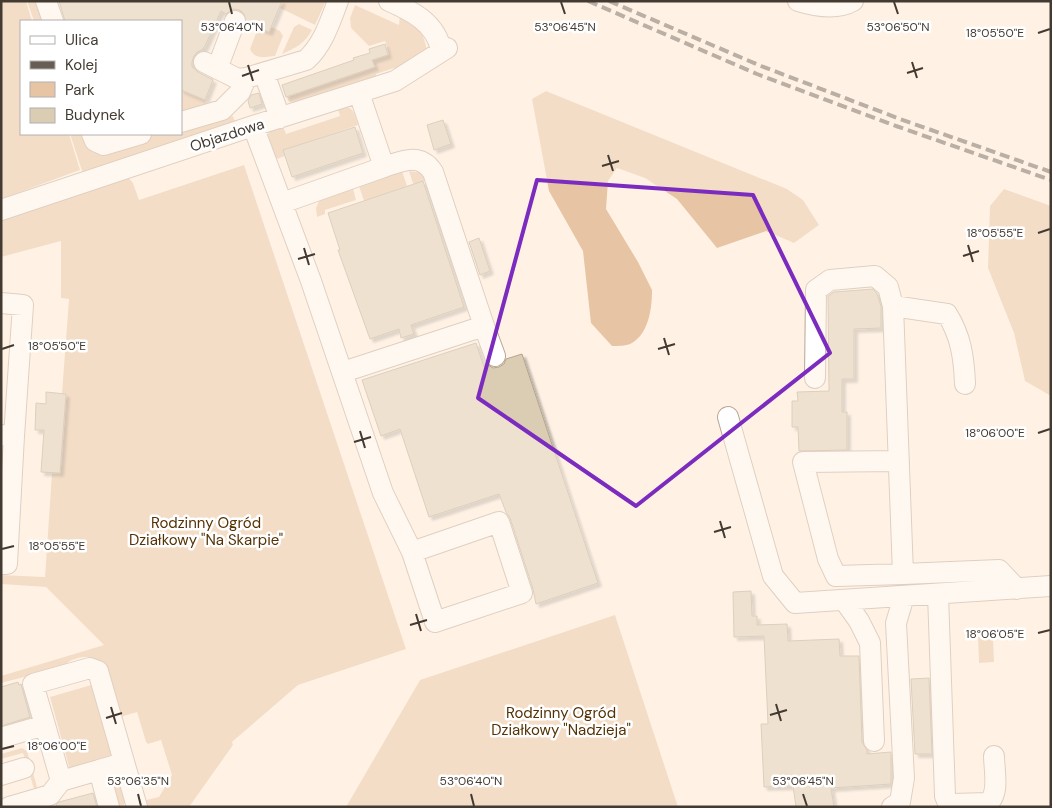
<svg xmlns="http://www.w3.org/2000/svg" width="1052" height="808" viewBox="0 0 1052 808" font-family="'DM Sans',sans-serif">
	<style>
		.green { fill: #e7c4a3 }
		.building { fill: #dbccb4; stroke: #b3a48d; filter: url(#shadow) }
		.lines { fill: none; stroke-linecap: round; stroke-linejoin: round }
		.minor-casing { stroke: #baa592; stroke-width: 22 }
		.minor { stroke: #fff; stroke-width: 20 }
		.rail { stroke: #665d54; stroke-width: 4; stroke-dasharray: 10 5; stroke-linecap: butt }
		.marked { fill: none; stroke: #7b2cbf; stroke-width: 4; stroke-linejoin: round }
		.ticks { fill: none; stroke: #433a32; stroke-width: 2 }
		.labels { text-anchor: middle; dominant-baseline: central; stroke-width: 5; stroke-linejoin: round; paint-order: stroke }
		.street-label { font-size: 15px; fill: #433a32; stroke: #fff }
		.park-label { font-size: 15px; fill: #553205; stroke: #fff }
		.ticks-label { font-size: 12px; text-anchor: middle; fill: #433a32; stroke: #fff; stroke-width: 5; stroke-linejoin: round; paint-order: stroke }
	</style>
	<defs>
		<filter id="shadow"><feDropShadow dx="3.5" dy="3.5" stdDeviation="1" flood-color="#0004"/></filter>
	</defs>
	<rect width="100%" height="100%" fill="#fff2e5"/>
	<path class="green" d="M1 1H26L32 21H21V134H69L80 170 1 199Z
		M27 1H39L47 21H34Z
		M283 1H326L315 25 280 8Z
		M355 5 399 25 400 15C417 25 423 30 427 50L396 72 394 68 376 74 377 80 295 106 292 102H289L287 97 374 67 372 60 389 54 385 41 369 46 351 28 350 18Z
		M299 24 312 30C305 43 296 48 282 54L294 27Z
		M271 27 280 31 283 36 275 56C264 57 255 60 250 49L258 28 269 32Z
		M181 90 205 100 212 123 233 116 235 122 83 174 70 134H181Z
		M546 91 787 189 803 200 819 225 794 243 766 231 717 248 677 199 645 178 617 168 608 181 606 209 638 262 652 290C652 308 649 333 632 343 627 346 618 346 612 346L591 323 583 251 549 191 532 99Z
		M337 106C354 106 353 110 358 125L284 150 285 156 274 160C269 148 262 139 272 128L283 126 286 134 340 116Z
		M244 165 406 649 298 685 232 742 233 745 189 807H143L142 801 159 797 172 775 161 740 148 744 146 742 137 712 117 718 94 659C85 654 69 659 63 667L1 683V676L104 645 46 587 1 584V575L45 577 52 473H60L66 394 62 393 69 299 61 298V241L1 257V218L127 176 133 183 139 200Z
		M402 171 407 186 364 201 359 186Z
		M409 171 422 173 428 180 413 184Z
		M353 188 356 200 325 210V214L317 217 316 208 319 201Z
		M1004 189 1051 206V396L1025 381 1014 333 988 268 990 206Z
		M615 615 678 807H346L420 680Z
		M993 636 994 662 979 663 978 637Z
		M98 683 119 757 70 770 50 697Z
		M22 748 27 751 37 787 35 792 23 753 1 759V754Z
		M109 774 118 775 125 801 124 805 118 806Z"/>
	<path class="building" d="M59 1H282L269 32 246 23 244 14 240 10 233 9 226 14 221 11 205 46 202 50 197 52 194 56 192 62V67L198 72 213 80 205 100 181 90V21H65Z
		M385 44 388 55 372 60 375 67 286 97 282 85 354 60 353 58 370 53 369 49Z
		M259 93 262 104 250 108 248 101 251 95Z
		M443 120 451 144 434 150 427 125Z
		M355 127 363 153 292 177 283 150Z
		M423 181 464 307 411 325 414 334 401 338 399 329 370 339 338 250H340L328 213Z
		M479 238 490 271 480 275 469 242Z
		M873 289 877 294 881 306V328L854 329V379H842V412H847V450L799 451 798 427H792V401H798L797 392 829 391 828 296 834 292Z
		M476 343 484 367 488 365 493 368 499 367 504 364 506 359 522 354 598 583 536 604 533 589 510 518 506 512 499 494 429 517 400 429 381 436 362 380Z
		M46 392 66 394 60 473 41 472 44 430H35L36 403 46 404Z
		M751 591 752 616H757V625L787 624 788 641 839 639 840 656H859L862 742 867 750V754L891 752V784L831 788 834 807H796L793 786 764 787 761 724H768L764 636 734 637 733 592Z
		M929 678 932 754H915L911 679Z
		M18 682 19 685 21 684 30 717 1 726V687Z
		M93 793 97 807H57L56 804 59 802Z"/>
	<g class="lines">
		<defs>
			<path id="minor" d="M46 1 53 21
				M389 1C412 11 436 23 441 50
				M798 1C814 6 837 10 853 1
				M204 62 238 79 246 78 306 60C323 45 330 22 338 1
				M217 69 235 21
				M264 73 280 118
				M181 122 222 110 240 92 246 78
				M253 126 311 281 383 493 412 552 435 622 522 593 499 522 412 552
				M92 134 95 141 104 145 141 134
				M282 203 384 167 359 93
				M1 210 253 126 395 81 447 48
				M1 303 23 305 14 436 1 435
				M893 306 947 314C961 336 964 358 965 384
				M484 326 495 356
				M343 372 484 326 433 172C420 152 402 161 384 167
				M815 378 816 290 830 280 875 276 888 287 893 306 903 574 999 570 1017 589
				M728 417 773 576 795 603 1051 586
				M899 461 803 462 828 559 836 576 903 574
				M1 564H7L14 436
				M938 594 945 796 947 801 952 804 988 803C1000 794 994 769 994 756
				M844 600 859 621 870 643 874 741
				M45 725 33 684 90 668 98 671 137 807
				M1 738 45 725 61 781 50 795 9 807
				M1 775 24 768
				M61 781 99 770
				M109 807 99 770 124 763
				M892 807 900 802 904 778 896 623 904 596"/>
		</defs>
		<use href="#minor" class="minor-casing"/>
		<use href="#minor" class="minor"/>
		<path class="rail" d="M588 1 757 74 896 126 1051 180
			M609 1 761 66 900 119 1051 172"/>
	</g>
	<path d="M0 0H1052V808H0ZM537 180 753 195 830 353 636 506 478 398Z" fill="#fff2e5" fill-opacity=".55" fill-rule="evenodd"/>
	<path class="marked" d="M537 180 753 195 830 353 636 506 478 398Z"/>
	<path class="ticks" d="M229 2 232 14M561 2 565 14M894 2 898 14M1038 33 1050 29M912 62 917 78M248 65 253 81M907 73 923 68M242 76 259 70M608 155 613 171M602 166 619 161M1038 233 1050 229M968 245 973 262M304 248 309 265M963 256 979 251M298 259 315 254M664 338 669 355M2 349 14 345M658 349 675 344M360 431 365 448M1038 433 1050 429M354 442 371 437M720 521 725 538M714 532 731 527M2 549 14 546M416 614 421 631M410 625 427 620M1038 633 1050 630M776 704 781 721M111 707 116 724M770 715 787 710M106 718 122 713M2 749 14 746M138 794 141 806M471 794 474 806M803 794 807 806"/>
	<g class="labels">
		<g class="street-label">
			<text transform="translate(227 135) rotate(-18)">Objazdowa</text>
		</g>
		<g class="park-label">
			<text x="206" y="523">Rodzinny Ogród<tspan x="206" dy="17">Działkowy "Na Skarpie"</tspan></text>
			<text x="561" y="713">Rodzinny Ogród<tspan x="561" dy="17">Działkowy "Nadzieja"</tspan></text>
		</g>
	</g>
	<g class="ticks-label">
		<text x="232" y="31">53°06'40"N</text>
		<text x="565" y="31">53°06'45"N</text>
		<text x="898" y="31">53°06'50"N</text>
		<text x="995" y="37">18°05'50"E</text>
		<text x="995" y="237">18°05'55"E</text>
		<text x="57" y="350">18°05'50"E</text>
		<text x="995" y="437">18°06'00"E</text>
		<text x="57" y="550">18°05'55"E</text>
		<text x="995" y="638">18°06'05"E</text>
		<text x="57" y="750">18°06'00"E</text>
		<text x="138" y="785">53°06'35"N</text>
		<text x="471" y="785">53°06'40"N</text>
		<text x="803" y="785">53°06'45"N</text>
	</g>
	<rect width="1052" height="808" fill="none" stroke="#433a32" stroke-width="5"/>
	<rect x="20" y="20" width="162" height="115" fill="#ffffff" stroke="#b4b0ad"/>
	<rect x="30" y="36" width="25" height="8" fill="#ffffff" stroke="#b4b0ad"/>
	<text x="65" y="45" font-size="15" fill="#433a32">Ulica</text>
	<rect x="30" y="61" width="25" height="8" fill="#665d54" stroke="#b4b0ad"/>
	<text x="65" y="70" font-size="15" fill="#433a32">Kolej</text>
	<rect x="30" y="82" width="25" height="15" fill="#e7c4a3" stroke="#b4b0ad"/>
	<text x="65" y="95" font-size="15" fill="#433a32">Park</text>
	<rect x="30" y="108" width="25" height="15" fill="#dbccb4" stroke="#b4b0ad"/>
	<text x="65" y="120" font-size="15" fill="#433a32">Budynek</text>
</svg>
